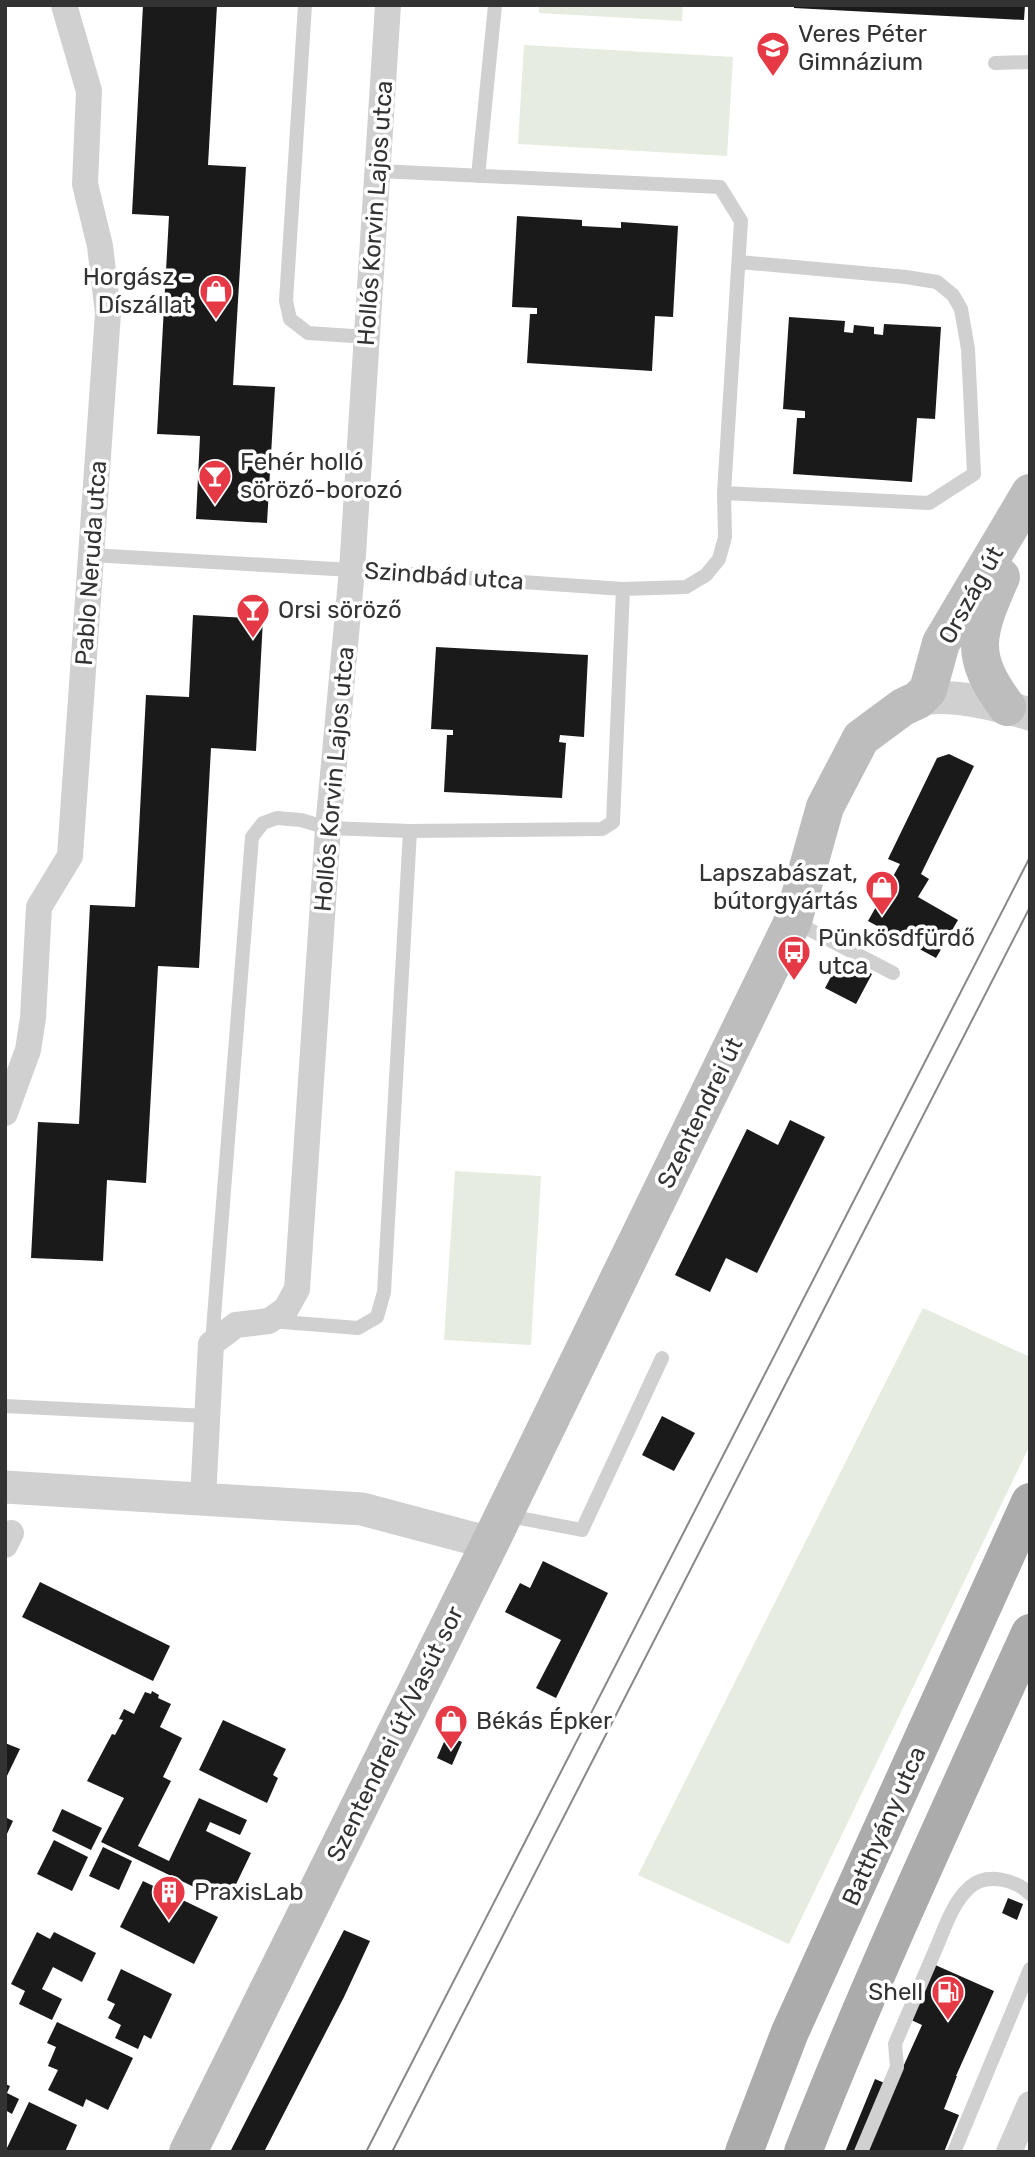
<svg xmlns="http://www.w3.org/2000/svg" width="1035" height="2157" viewBox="0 0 1035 2157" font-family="Rubik,sans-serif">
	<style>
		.green { fill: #e6ecdf }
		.building { fill: #1a1a1a }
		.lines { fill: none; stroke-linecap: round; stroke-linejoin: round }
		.service { stroke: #d0d0d0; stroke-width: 14 }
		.minor { stroke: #d0d0d0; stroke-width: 26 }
		.tertiary { stroke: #d0d0d0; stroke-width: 33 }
		.secondary { stroke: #bdbdbd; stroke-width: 38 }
		.primary { stroke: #ababab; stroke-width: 38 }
		.tram { stroke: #888; stroke-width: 2 }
		.labels { text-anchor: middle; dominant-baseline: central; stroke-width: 7; stroke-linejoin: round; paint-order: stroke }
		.poi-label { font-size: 24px; fill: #333; stroke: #fff; text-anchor: start }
		.street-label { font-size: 24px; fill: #333; stroke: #fff }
	</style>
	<rect width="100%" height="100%" fill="#fff"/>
	<path class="green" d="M539 5H683L682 21 539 13Z
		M524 45 733 57 727 156 518 144Z
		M455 1171 541 1176 531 1345 444 1340Z
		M923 1308 1030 1357V1445L789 1944 638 1875Z"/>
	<path class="building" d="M143 5H217L208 165 246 167 233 385 275 387 267 523 196 519 200 436 157 434 169 216 132 214Z
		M794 5H1025L1024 20 794 8Z
		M517 216 582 220V226L621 228V222L678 226 673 317 655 316 652 371 527 363 530 314H537V308L512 307Z
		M789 317 845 321 844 332 853 333 854 325 874 327V334L883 335 884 324 941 327 935 419 917 418 912 482 793 474 797 418H805V411L783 409Z
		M193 615 263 619 256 751 211 748 199 968 158 966 146 1183 107 1180 103 1261 31 1258 38 1122 79 1124 90 905 135 907 146 695 189 697Z
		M436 647 588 655 584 737 560 735 559 742 566 743 562 798 444 792 447 735H453V730L431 729Z
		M949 754 974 766 921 874 929 879 918 897 958 920 936 958 868 921 900 864 888 859 937 758Z
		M841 958 872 974 856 1004 825 988Z
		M790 1120 825 1137 757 1273 726 1258 710 1292 675 1275 747 1129 778 1145Z
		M662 1416 695 1433 674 1471 642 1455Z
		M543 1561 608 1593 556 1698 536 1688 561 1640 505 1612 520 1583 530 1588Z
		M40 1582 170 1646 153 1681 22 1617Z
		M152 1691 159 1695 158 1698 171 1704 160 1727 182 1738 163 1777 171 1781 138 1846 169 1861 199 1798 247 1820 240 1835 210 1822 206 1831 251 1853 227 1903 101 1842 124 1798 87 1781 112 1734 115 1735 123 1720 119 1719 124 1709 134 1714 145 1692 151 1694Z
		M223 1720 286 1749 273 1775 278 1778 267 1803 199 1770Z
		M447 1735 462 1742 452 1765 437 1758Z
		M5 1743 20 1749 5 1780Z
		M62 1809 102 1828 91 1850 52 1831Z
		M5 1817 13 1821 5 1838Z
		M54 1840 88 1857 72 1891 37 1874Z
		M103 1847 132 1861 119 1890 89 1876Z
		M143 1881 218 1917 194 1964 120 1927Z
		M1008 1898 1023 1904 1017 1920 1002 1913Z
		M344 1930 370 1941 344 1997 264 2152H230Z
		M37 1932 50 1939 54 1932 96 1953 82 1982 53 1967 42 1989 62 1999 52 2020 19 2004 25 1991 11 1984Z
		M933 1964 994 1991 956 2076H957L944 2109 959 2115 944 2152H845L875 2079 894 2087 922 2025 909 2019Z
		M121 1969 172 1994 151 2039 144 2035 138 2049 115 2038 121 2025 108 2018 115 2004 107 2000Z
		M57 2022 133 2058 108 2110 86 2099 83 2107 48 2090 58 2070 48 2066 56 2047 47 2043Z
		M5 2084 10 2086 7 2093 19 2099 12 2114 5 2110Z
		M29 2102 77 2125 65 2152H10L6 2150Z"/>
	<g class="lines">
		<path class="service" d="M305 5 286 301 290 319 308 333 367 337
			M995 63 1030 62
			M478 176 495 5
			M724 493 929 503 974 474 968 349 961 309 953 295 937 282 906 277 739 262
			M91 555 352 570 623 589 686 587 706 575 719 559 725 537 724 493 741 221 720 187 379 171
			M795 922 893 973
			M270 1321 358 1328 377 1317 384 1292 410 831
			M212 1342 252 837 263 823 277 818 301 820 328 828 410 831 602 829 613 822 623 589
			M5 1406 207 1416
			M504 1515 582 1530 662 1358
			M861 2152 897 2067 895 2044C908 2014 921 1984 934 1953 944 1931 951 1904 970 1887 987 1872 1016 1880 1030 1894
			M954 2152 1030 1969"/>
		<path class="minor" d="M5 1113 28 1050 33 1018 39 907 70 856 108 313 100 246 85 184 89 91 64 5
			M203 1499 211 1344 236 1325 269 1321 286 1309 297 1289 328 828 352 570 388 5
			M5 1545 11 1533
			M1009 2152 1030 2104"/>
		<path class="tertiary" d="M918 700C950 692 998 705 1030 714
			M5 1487 362 1509 490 1543"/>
		<path class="secondary" d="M1001 577C976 634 968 655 1007 707
			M188 2152 490 1543 793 921 825 807 861 738 903 707 918 700 928 690 941 643 1030 493"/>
		<path class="primary" d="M744 2152 790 2032 1030 1502
			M803 2152C872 1976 952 1805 1030 1633"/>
		<path class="tram" d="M366 2152 1030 857
			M392 2152 1030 907"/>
	</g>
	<defs>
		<symbol id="school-pin" viewBox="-11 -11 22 30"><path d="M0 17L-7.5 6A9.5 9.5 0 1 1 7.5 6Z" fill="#e63946" stroke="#fff"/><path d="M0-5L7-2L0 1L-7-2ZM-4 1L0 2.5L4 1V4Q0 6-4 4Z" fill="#fff"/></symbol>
		<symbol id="shop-pin" viewBox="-11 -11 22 30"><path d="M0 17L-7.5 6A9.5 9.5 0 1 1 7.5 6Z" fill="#e63946" stroke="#fff"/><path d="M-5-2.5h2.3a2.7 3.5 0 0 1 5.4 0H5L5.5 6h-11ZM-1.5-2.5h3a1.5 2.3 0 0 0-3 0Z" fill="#fff"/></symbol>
		<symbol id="bar-pin" viewBox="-11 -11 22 30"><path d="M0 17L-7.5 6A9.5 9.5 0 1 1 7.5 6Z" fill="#e63946" stroke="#fff"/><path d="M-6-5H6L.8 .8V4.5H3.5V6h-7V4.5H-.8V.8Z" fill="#fff"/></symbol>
		<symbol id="bus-pin" viewBox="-11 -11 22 30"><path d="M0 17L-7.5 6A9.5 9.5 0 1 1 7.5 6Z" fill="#e63946" stroke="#fff"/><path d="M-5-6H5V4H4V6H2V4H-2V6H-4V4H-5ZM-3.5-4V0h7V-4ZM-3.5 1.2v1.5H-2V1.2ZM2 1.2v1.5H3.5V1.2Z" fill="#fff"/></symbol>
		<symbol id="building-pin" viewBox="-11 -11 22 30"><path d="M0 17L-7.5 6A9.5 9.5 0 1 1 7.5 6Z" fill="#e63946" stroke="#fff"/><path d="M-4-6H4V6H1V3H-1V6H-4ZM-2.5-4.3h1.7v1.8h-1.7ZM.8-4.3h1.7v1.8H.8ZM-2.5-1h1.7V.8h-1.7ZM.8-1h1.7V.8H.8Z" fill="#fff"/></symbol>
		<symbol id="fuel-pin" viewBox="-11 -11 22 30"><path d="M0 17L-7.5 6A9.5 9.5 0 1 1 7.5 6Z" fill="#e63946" stroke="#fff"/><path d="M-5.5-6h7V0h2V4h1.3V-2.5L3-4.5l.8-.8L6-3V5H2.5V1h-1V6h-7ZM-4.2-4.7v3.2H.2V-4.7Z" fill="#fff"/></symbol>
	</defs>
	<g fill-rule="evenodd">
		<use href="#school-pin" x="754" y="29" width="38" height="52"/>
		<use href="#shop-pin" x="197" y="272" width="38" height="52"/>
		<use href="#bar-pin" x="196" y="457" width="38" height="52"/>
		<use href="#bar-pin" x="234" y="591" width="38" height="52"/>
		<use href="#shop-pin" x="863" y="868" width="38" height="52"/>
		<use href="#bus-pin" x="775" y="933" width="38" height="52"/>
		<use href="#shop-pin" x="432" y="1702" width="38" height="52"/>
		<use href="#building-pin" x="150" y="1873" width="38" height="52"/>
		<use href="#fuel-pin" x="929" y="1973" width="38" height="52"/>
	</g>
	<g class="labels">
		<g class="poi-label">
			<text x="798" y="34">Veres Péter<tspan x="798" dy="28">Gimnázium</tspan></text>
			<text x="192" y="277" text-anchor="end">Horgász -<tspan x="192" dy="28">Díszállat</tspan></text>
			<text x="240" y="462">Fehér holló<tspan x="240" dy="28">söröző-borozó</tspan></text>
			<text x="278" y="610">Orsi söröző</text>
			<text x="858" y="873" text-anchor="end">Lapszabászat,<tspan x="858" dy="28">bútorgyártás</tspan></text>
			<text x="818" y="938">Pünkösdfürdő<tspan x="818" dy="28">utca</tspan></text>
			<text x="476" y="1721">Békás Épker</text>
			<text x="194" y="1892">PraxisLab</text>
			<text x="923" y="1992" text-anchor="end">Shell</text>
		</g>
		<g class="street-label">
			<text transform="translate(375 213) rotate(-86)">Hollós Korvin Lajos utca</text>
			<text transform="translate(91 563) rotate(-86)">Pablo Neruda utca</text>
			<text transform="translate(444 576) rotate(4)">Szindbád utca</text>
			<text transform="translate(971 595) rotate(-61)">Ország út</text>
			<text transform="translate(334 779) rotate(-85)">Hollós Korvin Lajos utca</text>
			<text transform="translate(700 1113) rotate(-64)">Szentendrei út</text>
			<text transform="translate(395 1734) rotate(-64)">Szentendrei út/Vasút sor</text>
			<text transform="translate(884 1826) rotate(-66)">Batthyány utca</text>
		</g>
	</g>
	<rect width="1035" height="2157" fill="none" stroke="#333333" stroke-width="14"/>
</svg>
